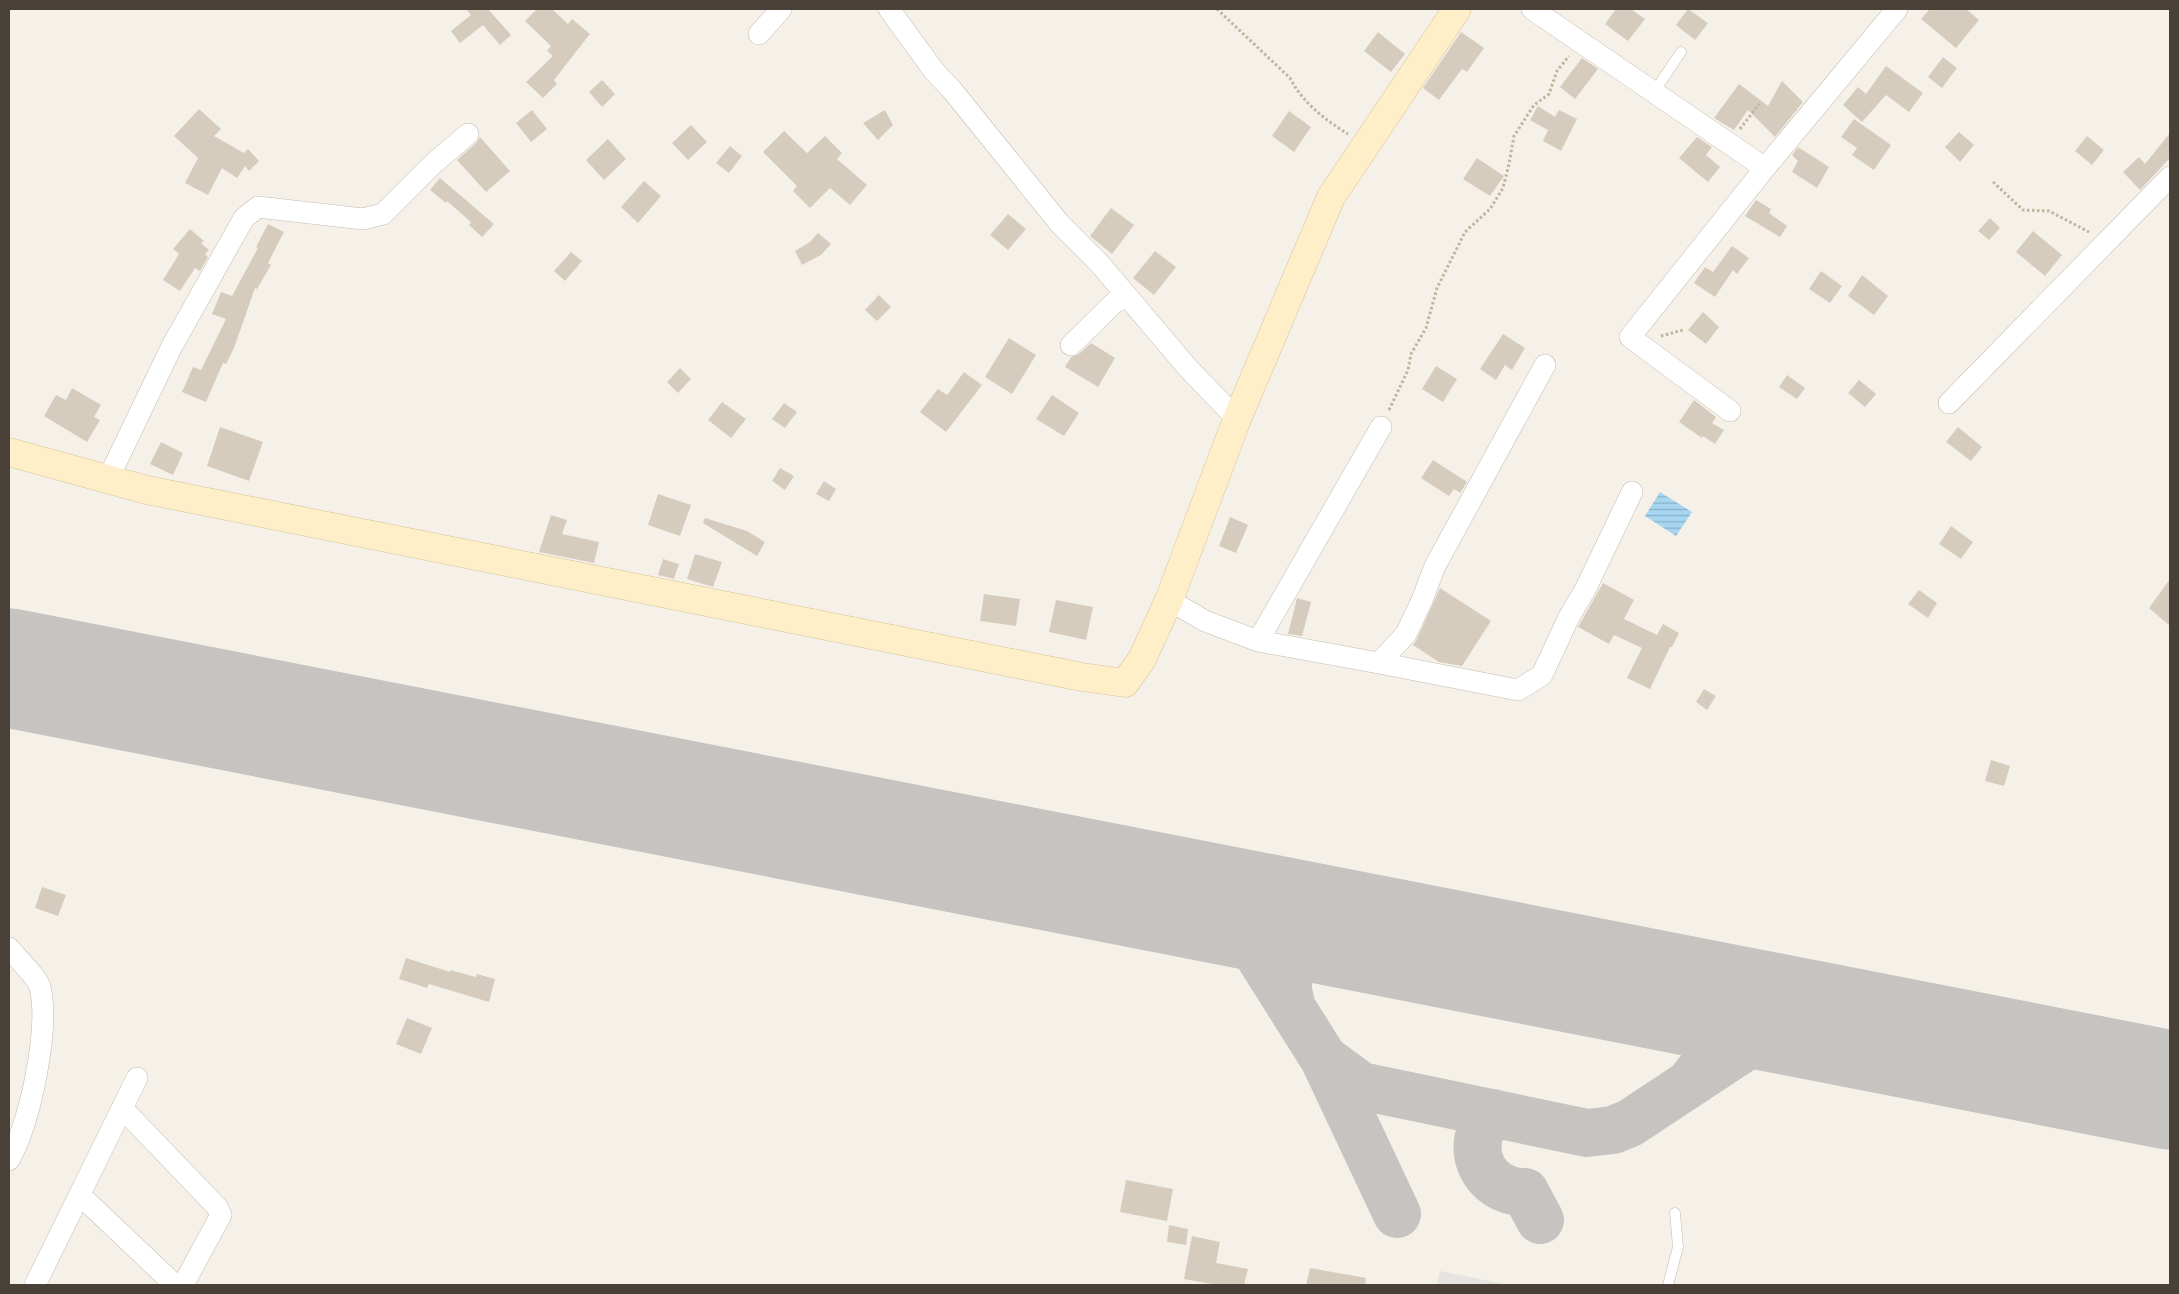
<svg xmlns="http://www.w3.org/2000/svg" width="2179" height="1294" viewBox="0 0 2179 1294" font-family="'Golos Text',sans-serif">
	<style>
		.parking { fill: #e6e4e1 }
		.water { fill: url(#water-rules) }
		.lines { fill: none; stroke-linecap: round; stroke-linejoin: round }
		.taxiway { stroke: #c6c4c0; stroke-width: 48 }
		.runway { stroke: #c6c4c0; stroke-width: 119 }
		.building { fill: #d6ccbe }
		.lane-casing { stroke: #c3bbae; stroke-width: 11 }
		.street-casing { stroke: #c3bbae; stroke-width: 22 }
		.secondary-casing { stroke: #d5c299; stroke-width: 29 }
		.path { stroke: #c2b39c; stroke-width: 3; stroke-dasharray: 2.5 2.5; stroke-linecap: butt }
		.lane { stroke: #fff; stroke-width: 10 }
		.street { stroke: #fff; stroke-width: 21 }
		.secondary { stroke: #ffefc9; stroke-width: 28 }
	</style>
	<defs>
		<pattern id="water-rules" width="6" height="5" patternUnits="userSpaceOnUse" patternTransform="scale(1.25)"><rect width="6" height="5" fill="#a6d6f1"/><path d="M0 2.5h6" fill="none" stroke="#89afc4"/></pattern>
	</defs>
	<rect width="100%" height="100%" fill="#f5f1e9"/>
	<path class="parking" d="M1440 1271 1509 1285H1437Z"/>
	<path class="water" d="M1660 492 1692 512 1676 536 1645 516Z"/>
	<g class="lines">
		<path class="taxiway" d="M1227 905 1324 1059 1397 1214
			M1654 989C1664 993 1675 996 1684 1001 1701 1012 1713 1041 1706 1060 1702 1069 1695 1076 1690 1083
			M1292 1008C1290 999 1287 990 1288 981 1289 961 1302 934 1324 930 1338 928 1370 935 1386 936
			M1324 1059 1361 1086 1587 1133 1613 1130 1630 1123 1792 1016
			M1493 1113C1461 1143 1482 1193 1525 1192L1540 1220"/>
		<path class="runway" d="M9 668 2170 1090"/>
	</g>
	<path class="building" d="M466 9H488L511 35 500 45 483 25 460 43 451 31 471 15Z
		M537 9H552L568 24 572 19 590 34 554 80 557 84 543 98 526 82 553 56 547 51 551 46 525 21Z
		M1616 9H1631L1645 19 1628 41 1605 24Z
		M1688 9 1708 23 1695 40 1676 25Z
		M1930 9H1966L1979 20 1956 48 1921 19Z
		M1378 32 1405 54 1391 72 1364 51Z
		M1461 32 1484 48 1467 72 1462 69 1439 100 1423 88Z
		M1943 57 1957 68 1942 88 1928 77Z
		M1582 58 1598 69 1575 99 1560 87Z
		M1886 66 1923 93 1909 112 1886 95 1862 122 1843 105 1858 87 1866 94Z
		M602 80 615 94 602 107 589 92Z
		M1782 81 1803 102 1775 137 1748 110 1734 130 1714 118 1739 84 1768 106Z
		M1538 106 1555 117 1559 110 1577 119 1561 151 1543 141 1548 130 1530 120Z
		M199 109 221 129 214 136 244 153 248 149 259 161 249 171 245 166 237 178 222 168 208 195 185 183 198 158 174 136Z
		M532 110 547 129 531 142 516 123Z
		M885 110 893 125 878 140 863 123Z
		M1289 111 1311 127 1294 152 1272 136Z
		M1854 119 1891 145 1874 170 1852 155 1857 148 1841 137Z
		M691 125 707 142 688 160 672 143Z
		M784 131 807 153 825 136 842 153 837 159 867 185 850 205 830 188 810 208 793 191 797 186 763 152Z
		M1959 132 1974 145 1960 162 1945 147Z
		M2170 133V158L2140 190 2123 172 2139 157 2145 164Z
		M2087 136 2104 150 2092 165 2075 151Z
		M480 137 510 171 486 192 457 160 476 143Z
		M1697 137 1712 147 1706 155 1720 167 1708 182 1679 158Z
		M608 139 626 159 604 180 586 160Z
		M730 146 742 156 729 173 716 163Z
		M1798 147 1829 167 1817 188 1792 172 1798 161 1792 155Z
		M1477 158 1504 176 1490 196 1463 179Z
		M440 178 494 224 482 237 469 225 471 222 447 201 446 203 430 190Z
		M644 181 661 196 638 223 621 207Z
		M1756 200 1771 209 1769 213 1787 226 1780 237 1745 216Z
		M1111 208 1134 225 1112 254 1090 236Z
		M1008 214 1026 229 1008 250 990 235Z
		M1990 218 2000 228 1989 240 1978 231Z
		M268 224 284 232 268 263 271 265 257 289 255 288 234 348 226 364 223 363 206 402 182 392 193 367 201 370 226 319 212 314 221 292 232 296 258 248 256 247Z
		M190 229 204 241 201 243 209 250 205 254 208 257 200 271 195 268 180 291 163 280 179 254 173 249Z
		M2033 231 2062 255 2045 276 2016 252Z
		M818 233 831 244 821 255 802 265 795 251 810 242Z
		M1732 246 1749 258 1737 274 1733 270 1715 297 1694 283 1705 267 1713 272Z
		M1155 251 1176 267 1154 295 1133 278Z
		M571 252 582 261 565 281 554 271Z
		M1821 271 1842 286 1830 303 1809 289Z
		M1862 275 1888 296 1874 315 1848 296Z
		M879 295 891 307 877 321 865 310Z
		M1703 312 1719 327 1706 344 1688 330Z
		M1503 334 1525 348 1512 370 1505 365 1496 380 1480 369Z
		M1009 338 1036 355 1012 394 985 377Z
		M1091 343 1115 358 1098 387 1065 367 1071 357 1079 354Z
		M1436 366 1457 379 1443 402 1422 389Z
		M680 368 691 379 678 393 667 382Z
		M964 372 982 385 946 432 920 412 938 389 947 395Z
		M1787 375 1805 388 1797 399 1779 387Z
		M1859 380 1876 394 1865 407 1848 393Z
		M72 388 101 405 94 417 100 420 87 442 44 416 56 395 66 400Z
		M1052 395 1079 413 1064 436 1036 419Z
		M1694 400 1716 417 1712 423 1724 430 1715 444 1703 436 1702 438 1679 422Z
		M722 402 746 419 731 438 708 420Z
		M784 403 797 412 785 428 772 419Z
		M220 427 263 442 249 481 207 466Z
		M1958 427 1982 447 1971 461 1946 442Z
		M161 442 183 453 173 475 150 464Z
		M1433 460 1467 482 1460 493 1454 489 1449 496 1421 478Z
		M780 468 794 476 785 490 772 481Z
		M824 481 836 489 829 501 816 494Z
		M658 494 691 505 680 536 648 525Z
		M551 515 567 520 562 534 599 542 594 563 539 552Z
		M1230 517 1248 525 1236 553 1219 546Z
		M705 518 747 531 765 542 757 556 703 523Z
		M1951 526 1973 542 1961 559 1939 544Z
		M695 554 722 562 713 587 687 579Z
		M663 559 679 564 674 579 658 575Z
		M2170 579V626L2149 608Z
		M1603 583 1634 600 1624 619 1657 635 1663 624 1679 633 1672 647H1670L1650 689 1627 678 1642 648 1614 635 1609 644 1578 627Z
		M1440 588 1491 621 1462 666 1439 662 1413 645 1417 639Z
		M1919 590 1937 603 1928 618 1908 604Z
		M984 594 1020 599 1016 626 980 621Z
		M1297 598 1311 602 1302 636 1288 634Z
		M1056 600 1093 607 1086 640 1049 632Z
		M1704 689 1716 696 1707 710 1696 702Z
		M1991 760 2010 766 2004 786 1985 781Z
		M42 887 66 895 58 916 35 908Z
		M406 958 450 972V970L476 977 477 974 495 979 489 1002 429 984 427 988 399 979Z
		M407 1018 432 1028 421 1054 396 1044Z
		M1126 1180 1173 1189 1167 1221 1120 1212Z
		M1169 1225 1188 1229 1186 1245 1167 1242Z
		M1192 1236 1220 1242 1216 1263 1248 1269 1244 1285H1217L1184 1279Z
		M1310 1268 1366 1278 1365 1285H1306Z"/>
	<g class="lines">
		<defs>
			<path id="lane" d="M1654 92 1681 52
				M1668 1285 1678 1247 1675 1213"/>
			<path id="street" d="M889 9 934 71 952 90 1060 224 1099 263 1127 296
				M1532 9 1765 168
				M759 34 781 9
				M1071 345 1115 302 1127 296 1188 368 1237 419
				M1949 403 2170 177
				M1730 411 1630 337 1765 168 1897 9
				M108 479 172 346 244 218 258 207 363 219 383 214 433 164 468 134
				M1169 600 1205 621 1258 641 1381 427
				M1258 641 1379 663 1406 634 1422 600 1435 566 1545 365
				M1379 663 1518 690 1542 675 1569 617 1585 590 1632 492
				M9 948C16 957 38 978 40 987 50 1029 30 1123 9 1160
				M122 1108 217 1207 221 1215 183 1285
				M80 1195 175 1285
				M35 1285 137 1078"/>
			<path id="secondary" d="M9 452 147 490 1082 677 1125 683 1142 659 1169 600 1237 419 1331 197 1457 9"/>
		</defs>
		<use href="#lane" class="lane-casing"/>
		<use href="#street" class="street-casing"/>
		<use href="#secondary" class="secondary-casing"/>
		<path class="path" d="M1217 9 1290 78C1302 102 1325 120 1348 134
			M1740 129 1759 104
			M1993 182 2023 210 2049 211 2089 232
			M1661 336 1683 330
			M1389 410 1408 370 1411 354 1426 328 1437 288 1465 232 1490 209 1503 188 1509 164 1514 136 1534 105 1549 94 1557 71 1569 56"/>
		<use href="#lane" class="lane"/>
		<use href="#street" class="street"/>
		<use href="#secondary" class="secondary"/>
	</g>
	<rect width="2179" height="1294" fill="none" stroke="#494137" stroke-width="20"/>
</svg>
